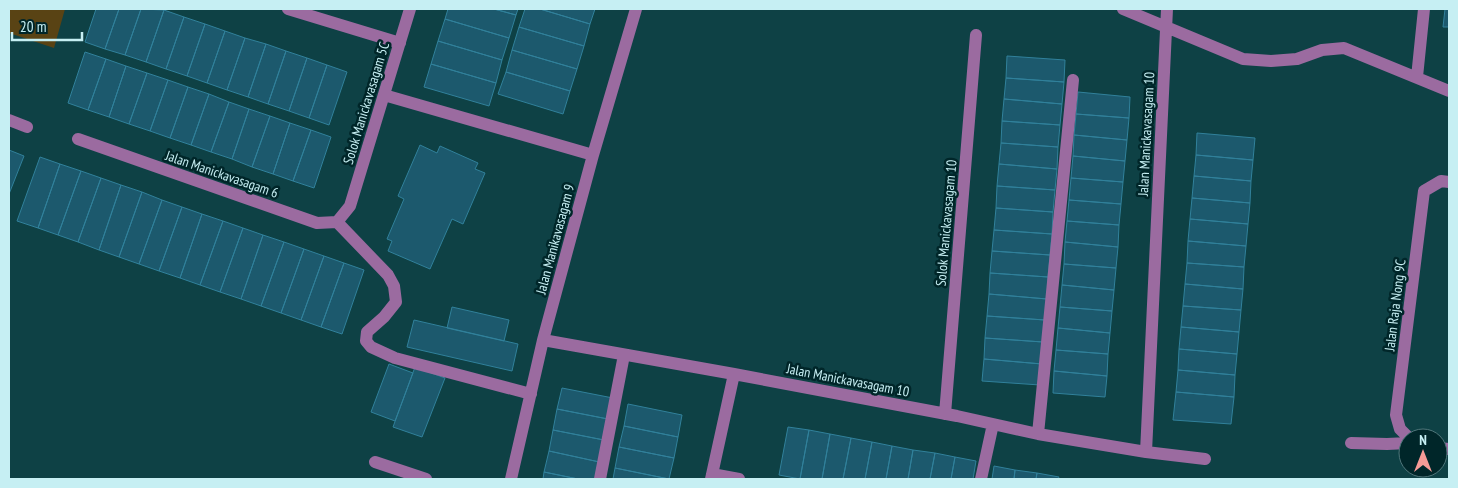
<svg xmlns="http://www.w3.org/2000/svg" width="1458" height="488" viewBox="0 0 1458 488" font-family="'PT Sans Narrow',sans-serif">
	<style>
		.green { fill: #594314 }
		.building { fill: #1c596d; stroke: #31819b }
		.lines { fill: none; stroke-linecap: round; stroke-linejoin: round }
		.minor { stroke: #9b6ba0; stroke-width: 12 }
		.labels { text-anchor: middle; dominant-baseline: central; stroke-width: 5; stroke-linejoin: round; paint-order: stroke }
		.street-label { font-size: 14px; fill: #c6eff3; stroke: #002629 }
	</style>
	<rect width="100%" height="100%" fill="#0e4145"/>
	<path class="green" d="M9 9H65L54 48 9 33Z"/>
	<path class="building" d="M96 9H119L105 49 85 42Z
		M119 9H141L125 55 105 49Z
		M141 9 164 10 146 62 125 55Z
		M448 9H494L516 15 509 38 445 19Z
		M494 9H518L516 15Z
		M525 9H540L590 24 584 46 519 27Z
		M540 9H595L590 24Z
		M1445 9H1449V27H1443Z
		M164 10 184 17 166 69 146 62Z
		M184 17 205 24 187 76 166 69Z
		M445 19 509 38 502 60 438 41Z
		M205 24 225 31 207 83 187 76Z
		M519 27 584 46 577 69 512 50Z
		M225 31 245 38 227 90 207 83Z
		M245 38 266 44 248 97 227 90Z
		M438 41 502 60 496 83 431 64Z
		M266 44 286 51 268 104 248 97Z
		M512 50 577 69 570 91 506 72Z
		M286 51 307 58 289 111 268 104Z
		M85 52 106 59 88 110 68 103Z
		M1007 56 1065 60 1064 82 1006 78Z
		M307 58 327 65 309 118 289 111Z
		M106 59 126 66 109 117 88 110Z
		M431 64 496 83 489 106 424 87Z
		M327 65 347 72 329 125 309 118Z
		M126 66 147 73 129 124 109 117Z
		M506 72 570 91 563 114 498 94Z
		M147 73 168 80 150 131 129 124Z
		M1006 78 1064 82 1062 104 1004 99Z
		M168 80 188 87 170 138 150 131Z
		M188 87 209 94 191 145 170 138Z
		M1078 92 1130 97 1129 118 1076 114Z
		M209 94 229 102 211 152 191 145Z
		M1004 99 1062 104 1060 125 1002 121Z
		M229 102 249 109 232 159 211 152Z
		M249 109 270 116 252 167 232 159Z
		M1076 114 1129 118 1127 140 1074 135Z
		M270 116 290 123 273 174 252 167Z
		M1002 121 1060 125 1058 147 1001 143Z
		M290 123 311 130 293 181 273 174Z
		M311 130 331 137 314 188 293 181Z
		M1197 133 1255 138 1253 160 1196 155Z
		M1074 135 1127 140 1125 161 1073 156Z
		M1001 143 1058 147 1057 169 999 164Z
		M420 145 437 153 440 146 478 163 475 169 485 173 463 224 452 219 430 269 388 251 392 241 387 239 404 199 398 196Z
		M9 150 24 156 9 194Z
		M1196 155 1253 160 1251 181 1194 176Z
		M1073 156 1125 161 1123 182 1071 178Z
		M40 157 60 164 38 228 17 221Z
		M60 164 81 171 58 235 38 228Z
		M999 164 1057 169 1055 190 997 186Z
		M81 171 101 178 78 242 58 235Z
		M1194 176 1251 181 1250 203 1192 198Z
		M101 178 121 185 99 250 78 242Z
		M1071 178 1123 182 1121 204 1069 200Z
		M121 185 142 192 119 257 99 250Z
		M997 186 1055 190 1053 212 996 208Z
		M142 192 162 200 139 264 119 257Z
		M1192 198 1250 203 1248 224 1190 219Z
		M162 200 182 207 159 271 139 264Z
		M1069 200 1121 204 1119 225 1067 221Z
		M182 207 202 214 180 278 159 271Z
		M996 208 1053 212 1052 234 994 230Z
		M202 214 223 221 200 285 180 278Z
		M1190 219 1248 224 1246 246 1188 241Z
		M223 221 243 228 220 292 200 285Z
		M1067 221 1119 225 1118 247 1065 242Z
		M243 228 263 235 241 299 220 292Z
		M994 230 1052 234 1050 255 992 251Z
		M263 235 284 242 261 306 241 299Z
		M1188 241 1246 246 1244 267 1187 263Z
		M284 242 304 249 281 313 261 306Z
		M1065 242 1118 247 1116 268 1064 264Z
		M304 249 324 256 301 320 281 313Z
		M992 251 1050 255 1048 277 990 273Z
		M324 256 344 263 321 327 301 320Z
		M344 263 364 270 342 334 321 327Z
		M1187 263 1244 267 1243 289 1185 284Z
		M1064 264 1116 268 1114 290 1062 285Z
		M990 273 1048 277 1047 299 989 294Z
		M1185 284 1243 289 1241 310 1183 306Z
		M1062 285 1114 290 1112 311 1060 307Z
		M989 294 1047 299 1045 320 987 316Z
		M1183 306 1241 310 1239 332 1181 327Z
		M452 307 509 320 504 341 447 328Z
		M1060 307 1112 311 1110 333 1058 328Z
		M987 316 1045 320 1043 342 985 338Z
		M414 320 518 344 512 371 407 347Z
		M1181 327 1239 332 1237 354 1179 349Z
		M1058 328 1110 333 1108 354 1056 350Z
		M985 338 1043 342 1042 364 984 359Z
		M1179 349 1237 354 1235 375 1178 370Z
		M1056 350 1108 354 1107 376 1054 371Z
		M984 359 1042 364 1040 385 982 381Z
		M389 364 413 373 395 421 371 412Z
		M415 367 445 378 422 437 393 427Z
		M1178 370 1235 375 1234 397 1176 392Z
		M1054 371 1107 376 1105 397 1053 393Z
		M562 388 618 399 613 420 557 409Z
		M1176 392 1234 397 1231 424 1173 420Z
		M628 404 682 415 678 437 624 426Z
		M557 409 613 420 609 441 553 430Z
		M624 426 678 437 674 458 619 447Z
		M788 427 809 430 800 479 779 475Z
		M553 430 609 441 604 463 549 451Z
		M809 430 830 434 822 479H800Z
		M830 434 851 438 843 479H822Z
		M851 438 872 442 865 479H843Z
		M872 442 892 446 886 479H865Z
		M892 446 913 450 908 479H886Z
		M619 447 674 458 669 479 615 468Z
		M913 450 935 453 930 479H908Z
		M549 451 604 463 601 479H578L544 472Z
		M935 453 955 457 951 479H930Z
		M955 457 976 461 973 479H951Z
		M994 466 1015 470 1014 479H992Z
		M615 468 669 479H613Z
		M1015 470 1037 473 1036 479H1014Z
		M544 472 578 479H543Z
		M1037 473 1059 477 1058 479H1036Z"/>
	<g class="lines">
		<path class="minor" d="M288 9 400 43
			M1123 9 1243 59 1271 61 1297 59 1322 50 1344 48 1449 91
			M1417 77 1424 9
			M384 95 593 155
			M9 120 27 127
			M78 139 317 223 337 222 350 206 410 9
			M337 222 388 275 394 286 396 302 384 317 367 332 366 341 371 347 395 358 531 394
			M543 340 734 374 957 416 1038 434 1146 452 1205 459
			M945 414 976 35
			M1038 434 1073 80
			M1409 438 1400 429 1396 415 1424 191 1441 181 1449 182
			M1351 443 1387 444 1408 443
			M1438 448 1449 449
			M1146 452 1167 9
			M375 462 426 479
			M712 474 739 479
			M511 479 543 340 593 155 636 9
			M600 479 624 355
			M711 479 734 374
			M981 479 993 424"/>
	</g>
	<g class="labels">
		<g class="street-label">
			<text transform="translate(366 103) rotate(-73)">Solok Manickavasagam 5C</text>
			<text transform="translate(1146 134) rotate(-87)">Jalan Manickavasagam 10</text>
			<text transform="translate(222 174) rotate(19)">Jalan Manickavasagam 6</text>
			<text transform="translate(946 223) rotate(-85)">Solok Manickavasagam 10</text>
			<text transform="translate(555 239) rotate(-75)">Jalan Manikavasagam 9</text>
			<text transform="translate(1395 305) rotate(-83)">Jalan Raja Nong 9C</text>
			<text transform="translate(848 380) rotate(11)">Jalan Manickavasagam 10</text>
		</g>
	</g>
	<rect width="1458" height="488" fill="none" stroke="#c6eff3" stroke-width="20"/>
	<g transform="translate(1423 453)"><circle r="24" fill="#002629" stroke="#4f767a"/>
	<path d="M0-4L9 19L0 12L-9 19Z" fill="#f59b96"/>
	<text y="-8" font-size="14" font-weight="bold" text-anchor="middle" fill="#c6eff3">N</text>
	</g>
	<path d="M12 32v8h70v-8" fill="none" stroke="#c6eff3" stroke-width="2.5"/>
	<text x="20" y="32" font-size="15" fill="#c6eff3" stroke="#002629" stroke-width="4" paint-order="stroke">20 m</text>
</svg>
